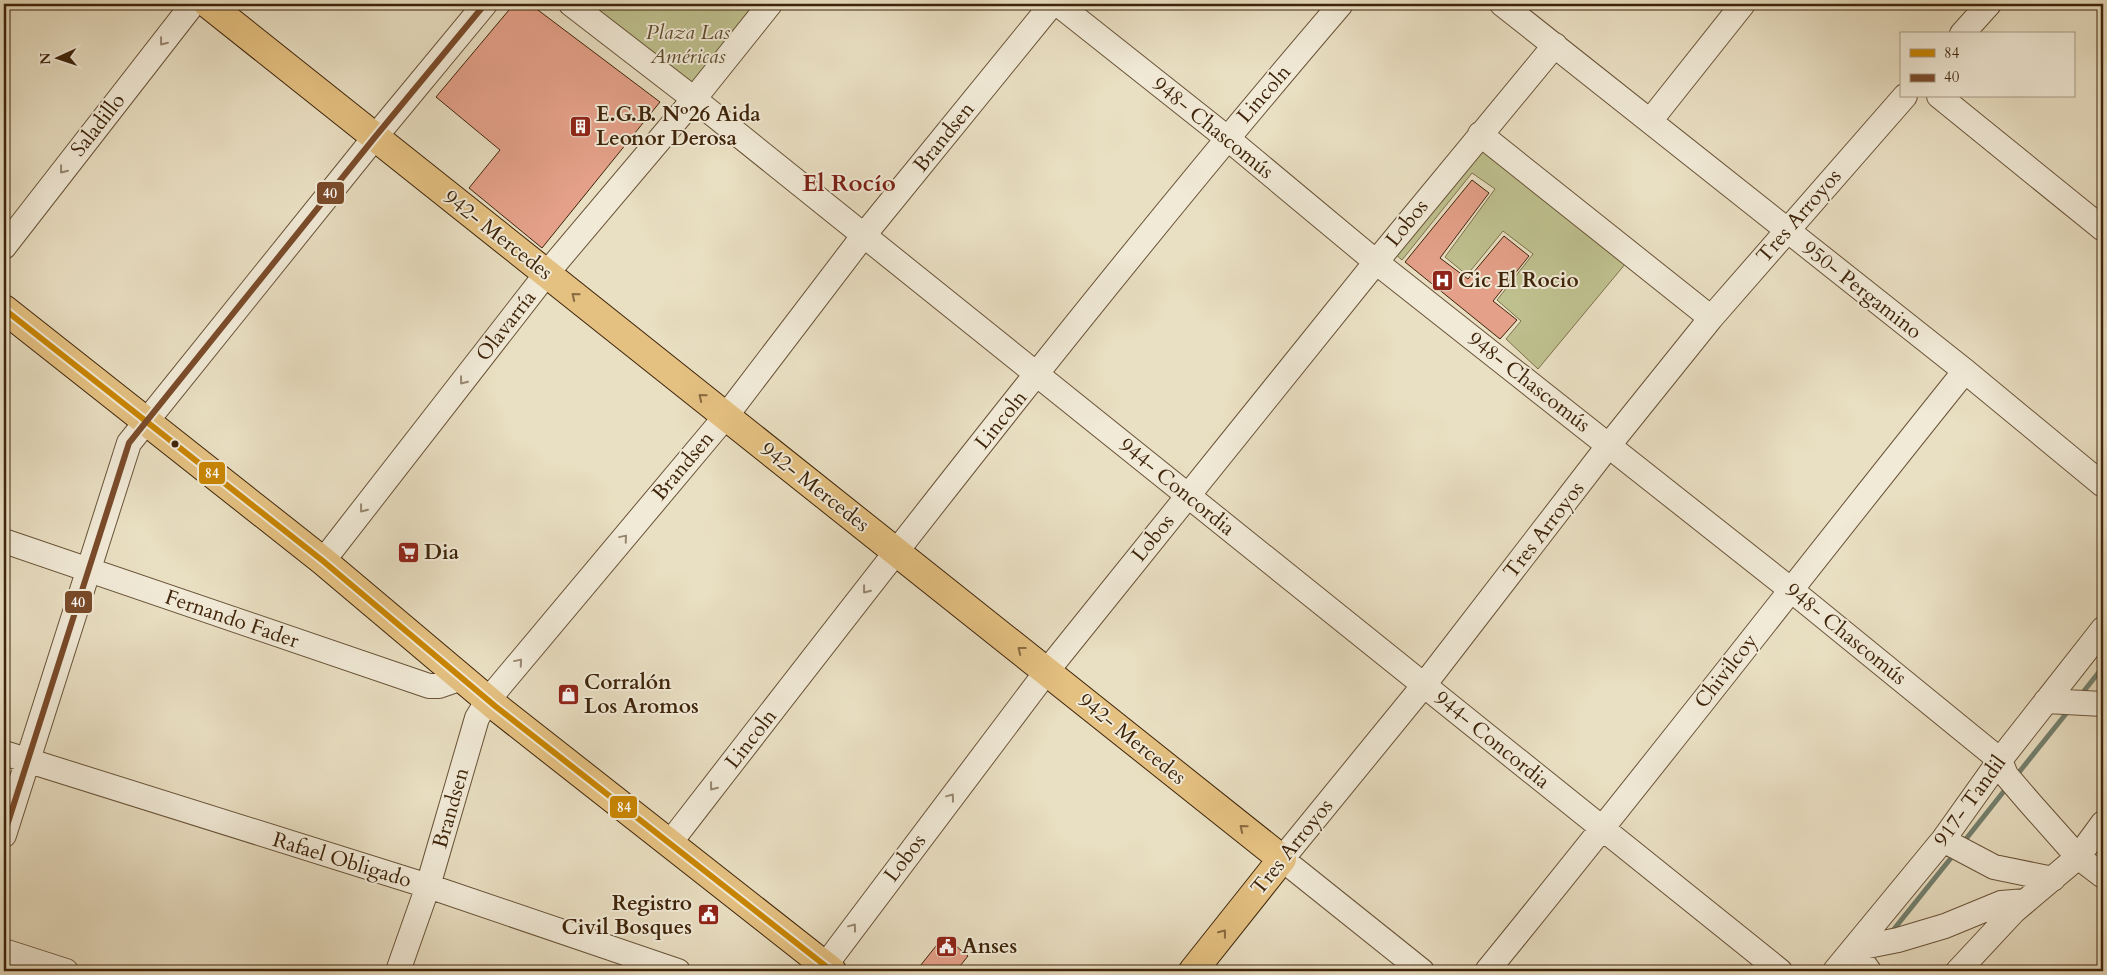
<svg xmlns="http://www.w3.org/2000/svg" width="2107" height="975" viewBox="0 0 2107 975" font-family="Cardo,serif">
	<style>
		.green { fill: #bec08e; stroke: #7e724c }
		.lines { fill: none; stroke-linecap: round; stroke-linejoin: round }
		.stream { stroke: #73806f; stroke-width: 5 }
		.building { fill: #e4a089; stroke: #3e240a }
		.minor-casing { stroke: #695338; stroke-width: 26 }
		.major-casing { stroke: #3e240a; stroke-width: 30 }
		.minor { stroke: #f1ead7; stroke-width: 24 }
		.major { stroke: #e4c081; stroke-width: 28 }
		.bus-1-casing { stroke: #f1ead7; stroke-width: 10 }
		.bus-2-casing { stroke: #f1ead7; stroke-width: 10 }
		.bus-1 { stroke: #c98602; stroke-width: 6 }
		.bus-2 { stroke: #7a4b2a; stroke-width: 6 }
		.oneway { stroke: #988770 }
		.oneway2 { stroke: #896a40 }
		.bus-dot { fill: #3e240a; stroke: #f1ead7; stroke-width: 2 }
		.labels { text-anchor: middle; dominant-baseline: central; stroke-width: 4; stroke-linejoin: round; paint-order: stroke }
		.park-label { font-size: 21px; font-style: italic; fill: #5e4b2b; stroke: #f1ead7 }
		.street-label { font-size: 21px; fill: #3e240a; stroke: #f1ead7 }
		.poi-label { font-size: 21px; font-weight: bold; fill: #3e240a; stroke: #f1ead7; text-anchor: start }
		.quarter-label { font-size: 24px; font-weight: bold; fill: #7a1f14; stroke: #f1ead7 }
		.line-badge { stroke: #f1ead7; stroke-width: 2 }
		.badge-label { font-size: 14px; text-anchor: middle; font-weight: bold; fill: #fff }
	</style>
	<rect width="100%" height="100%" fill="#e9dfc2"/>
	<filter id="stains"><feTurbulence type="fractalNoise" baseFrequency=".004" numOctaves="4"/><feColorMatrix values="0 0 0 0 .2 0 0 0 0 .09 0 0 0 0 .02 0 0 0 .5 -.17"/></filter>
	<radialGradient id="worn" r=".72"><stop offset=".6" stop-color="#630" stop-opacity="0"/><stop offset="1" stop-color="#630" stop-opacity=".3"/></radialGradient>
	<path class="green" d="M571 4H770L694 99Z
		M1482 145 1626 263 1538 369 1506 339 1521 321 1497 300 1533 254 1503 231 1467 275 1445 257 1495 189 1472 173 1402 260 1394 253Z"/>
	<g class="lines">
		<path class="stream" d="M2080 696 2103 667
			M2016 776 2069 710
			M1962 844 2008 786
			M1890 934 1955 853"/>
	</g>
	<path class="building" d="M514 4H530L660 102 542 248 469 188 500 150 436 97Z
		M1472 180 1489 193 1440 258 1468 279 1504 236 1529 256 1493 301 1517 320 1500 339 1405 262Z
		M944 936 968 956 956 971H916Z"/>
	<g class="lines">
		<defs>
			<path id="minor" d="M571 4 694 99 1780 971
				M1058 4 1227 138 1376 262 1790 589 2000 760 2006 775 2030 803 2078 857 2103 876
				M1502 4 1965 371 2103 485
				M1962 34 1989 4
				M1939 96 2103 229
				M1650 121 1743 4
				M1480 134 1711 318
				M4 247 193 4
				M4 541 429 686H439L462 678
				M323 561 547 273 694 99 770 4
				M2046 701 2103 704
				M4 753 428 886 678 971
				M4 835 129 443 375 137 485 4
				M1943 840 1994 867 2053 879
				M669 844C889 560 1108 276 1341 4
				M4 951 66 971
				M398 971 428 886 477 718 488 700 726 416 864 235 1052 4
				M821 971 1047 671 1376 262 1555 45
				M1422 971 1282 859 1424 685 1609 445 1711 318 1905 96
				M1487 971C1649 773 1805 570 1965 371
				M1835 971 1943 840 2000 760 2103 629
				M1869 971 1853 949 1898 940 1945 926 2001 903 2026 901
				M1958 971 2014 911 2078 857 2103 823"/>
			<path id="major" d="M208 4 1282 859 1193 971
				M4 309 323 561 495 706 832 971"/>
		</defs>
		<use href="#minor" class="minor-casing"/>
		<use href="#major" class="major-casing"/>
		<use href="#minor" class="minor"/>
		<use href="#major" class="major"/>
		<defs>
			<path id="bus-1" d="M4 309 323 561 495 706 832 971"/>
			<path id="bus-2" d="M4 835 129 443 375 137 485 4"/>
		</defs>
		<use href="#bus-1" class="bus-1-casing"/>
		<use href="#bus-2" class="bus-2-casing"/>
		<use href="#bus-1" class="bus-1"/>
		<use href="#bus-2" class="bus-2"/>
	</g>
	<defs><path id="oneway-chevron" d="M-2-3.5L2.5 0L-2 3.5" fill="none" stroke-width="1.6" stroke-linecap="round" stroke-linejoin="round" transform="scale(1.25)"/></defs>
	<g class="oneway">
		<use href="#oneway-chevron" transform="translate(163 42) rotate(128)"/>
		<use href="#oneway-chevron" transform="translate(63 170) rotate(128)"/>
		<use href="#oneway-chevron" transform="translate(463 381) rotate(128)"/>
		<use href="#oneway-chevron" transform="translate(363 509) rotate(128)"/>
		<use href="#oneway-chevron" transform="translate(624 538) rotate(-50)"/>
		<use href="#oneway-chevron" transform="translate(866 590) rotate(128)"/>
		<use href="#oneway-chevron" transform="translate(519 662) rotate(-50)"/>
		<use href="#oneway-chevron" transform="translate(713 787) rotate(128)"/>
		<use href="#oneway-chevron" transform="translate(951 797) rotate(-53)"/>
		<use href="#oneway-chevron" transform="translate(853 927) rotate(-53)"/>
	</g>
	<g class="oneway2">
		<use href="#oneway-chevron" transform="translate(575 296) rotate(-141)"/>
		<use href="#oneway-chevron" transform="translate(702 397) rotate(-141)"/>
		<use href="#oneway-chevron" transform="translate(1021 650) rotate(-142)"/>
		<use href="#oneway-chevron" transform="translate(1243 828) rotate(-141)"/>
		<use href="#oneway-chevron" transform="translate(1223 933) rotate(-52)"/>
	</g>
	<defs>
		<symbol id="building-square" viewBox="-11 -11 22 22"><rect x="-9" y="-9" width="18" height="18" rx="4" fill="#8f2418" stroke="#f1ead7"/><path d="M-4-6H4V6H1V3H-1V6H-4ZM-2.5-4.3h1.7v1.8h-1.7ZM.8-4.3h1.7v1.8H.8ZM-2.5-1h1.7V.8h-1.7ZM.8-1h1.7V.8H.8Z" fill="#fff"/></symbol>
		<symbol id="hospital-square" viewBox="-11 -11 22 22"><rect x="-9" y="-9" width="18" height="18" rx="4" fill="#8f2418" stroke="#f1ead7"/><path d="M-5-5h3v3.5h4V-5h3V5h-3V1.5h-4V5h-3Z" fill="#fff"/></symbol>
		<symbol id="supermarket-square" viewBox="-11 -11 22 22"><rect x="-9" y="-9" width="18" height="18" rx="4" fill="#8f2418" stroke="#f1ead7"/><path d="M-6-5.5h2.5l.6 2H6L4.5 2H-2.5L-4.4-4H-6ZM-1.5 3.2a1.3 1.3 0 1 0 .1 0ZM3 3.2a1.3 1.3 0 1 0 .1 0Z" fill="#fff"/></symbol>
		<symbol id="shop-square" viewBox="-11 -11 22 22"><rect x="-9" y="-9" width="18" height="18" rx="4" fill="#8f2418" stroke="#f1ead7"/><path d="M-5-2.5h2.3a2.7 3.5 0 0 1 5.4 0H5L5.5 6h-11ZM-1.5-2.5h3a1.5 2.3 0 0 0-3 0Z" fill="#fff"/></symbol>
		<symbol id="civic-square" viewBox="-11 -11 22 22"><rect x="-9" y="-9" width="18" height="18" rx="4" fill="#8f2418" stroke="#f1ead7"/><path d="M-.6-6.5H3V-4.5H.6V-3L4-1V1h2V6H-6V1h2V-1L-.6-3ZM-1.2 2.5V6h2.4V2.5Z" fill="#fff"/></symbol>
	</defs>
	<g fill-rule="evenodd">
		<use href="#building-square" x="568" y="114" width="25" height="25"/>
		<use href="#hospital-square" x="1430" y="268" width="25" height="25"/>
		<use href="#supermarket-square" x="396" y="540" width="25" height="25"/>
		<use href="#shop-square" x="556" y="682" width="25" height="25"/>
		<use href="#civic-square" x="696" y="902" width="25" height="25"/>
		<use href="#civic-square" x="934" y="934" width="25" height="25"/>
	</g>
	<circle class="bus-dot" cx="175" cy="444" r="4.5"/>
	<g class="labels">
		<g class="park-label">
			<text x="688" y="32">Plaza Las<tspan x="688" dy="24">Américas</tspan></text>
		</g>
		<g class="street-label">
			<text transform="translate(1264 94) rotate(-49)">Lincoln</text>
			<text transform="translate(98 125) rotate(-52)">Saladillo</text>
			<text transform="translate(1213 128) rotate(39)">948- Chascomús</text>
			<text transform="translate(944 137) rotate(-51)">Brandsen</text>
			<text transform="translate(1799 216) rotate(-49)">Tres Arroyos</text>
			<text transform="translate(1407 223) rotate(-51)">Lobos</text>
			<text transform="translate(498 235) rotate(38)">942- Mercedes</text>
			<text transform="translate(1862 290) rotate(38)">950- Pergamino</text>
			<text transform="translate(506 326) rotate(-52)">Olavarría</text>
			<text transform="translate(1529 382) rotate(38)">948- Chascomús</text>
			<text transform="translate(1001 420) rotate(-51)">Lincoln</text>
			<text transform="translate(683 466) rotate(-50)">Brandsen</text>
			<text transform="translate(815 487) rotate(38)">942- Mercedes</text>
			<text transform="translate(1177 487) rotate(39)">944- Concordia</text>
			<text transform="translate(1544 530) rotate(-52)">Tres Arroyos</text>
			<text transform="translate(1153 538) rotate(-51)">Lobos</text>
			<text transform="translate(232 619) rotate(19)">Fernando Fader</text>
			<text transform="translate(1846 634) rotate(39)">948- Chascomús</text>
			<text transform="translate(1726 671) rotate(-52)">Chivilcoy</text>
			<text transform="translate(751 739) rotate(-52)">Lincoln</text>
			<text transform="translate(1132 739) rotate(39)">942- Mercedes</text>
			<text transform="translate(1492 740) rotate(39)">944- Concordia</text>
			<text transform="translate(1970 801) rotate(-54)">917- Tandil</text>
			<text transform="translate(451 808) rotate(-74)">Brandsen</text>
			<text transform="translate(1292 847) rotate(-51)">Tres Arroyos</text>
			<text transform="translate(905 858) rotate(-53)">Lobos</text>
			<text transform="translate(342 860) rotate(17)">Rafael Obligado</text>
		</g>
		<g class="poi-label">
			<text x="596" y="114">E.G.B. Nº26 Aida<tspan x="596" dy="24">Leonor Derosa</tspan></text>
			<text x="1458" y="280">Cic El Rocio</text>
			<text x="424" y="552">Dia</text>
			<text x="584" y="682">Corralón<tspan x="584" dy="24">Los Aromos</tspan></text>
			<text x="692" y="903" text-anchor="end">Registro<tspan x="692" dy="24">Civil Bosques</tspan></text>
			<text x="962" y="946">Anses</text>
		</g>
		<g class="quarter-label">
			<text x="849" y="183">El Rocío</text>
		</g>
	</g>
	<g class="line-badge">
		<rect x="316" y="181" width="29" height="24" rx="5" fill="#7a4b2a"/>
		<rect x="198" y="461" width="28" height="24" rx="5" fill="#c98602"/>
		<rect x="64" y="590" width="29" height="24" rx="5" fill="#7a4b2a"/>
		<rect x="609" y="795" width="29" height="24" rx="5" fill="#c98602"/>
	</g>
	<g class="badge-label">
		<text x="330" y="198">40</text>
		<text x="212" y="478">84</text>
		<text x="78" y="607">40</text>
		<text x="624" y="812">84</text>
	</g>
	<rect width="2107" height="975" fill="none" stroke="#e9dfc2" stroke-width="20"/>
	<rect x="5" y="5" width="2097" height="965" fill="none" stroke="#3e240a" stroke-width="2.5"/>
	<rect x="10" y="10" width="2087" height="955" fill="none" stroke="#3e240a"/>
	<rect x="1900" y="32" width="175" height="65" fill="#f1ead7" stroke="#a99b85"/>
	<rect x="1910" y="49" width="25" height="8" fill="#c98602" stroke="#a99b85"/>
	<text x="1944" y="58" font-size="15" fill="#3e240a">84</text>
	<rect x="1910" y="74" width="25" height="8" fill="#7a4b2a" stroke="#a99b85"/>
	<text x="1944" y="82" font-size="15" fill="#3e240a">40</text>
	<g transform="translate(58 58) rotate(267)" stroke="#f1ead7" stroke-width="4" paint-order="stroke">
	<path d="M0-4L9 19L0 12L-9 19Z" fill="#3e240a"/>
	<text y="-8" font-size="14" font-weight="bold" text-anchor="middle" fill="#3e240a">N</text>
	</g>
	<rect width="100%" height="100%" filter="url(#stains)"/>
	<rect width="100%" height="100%" fill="url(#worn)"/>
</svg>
